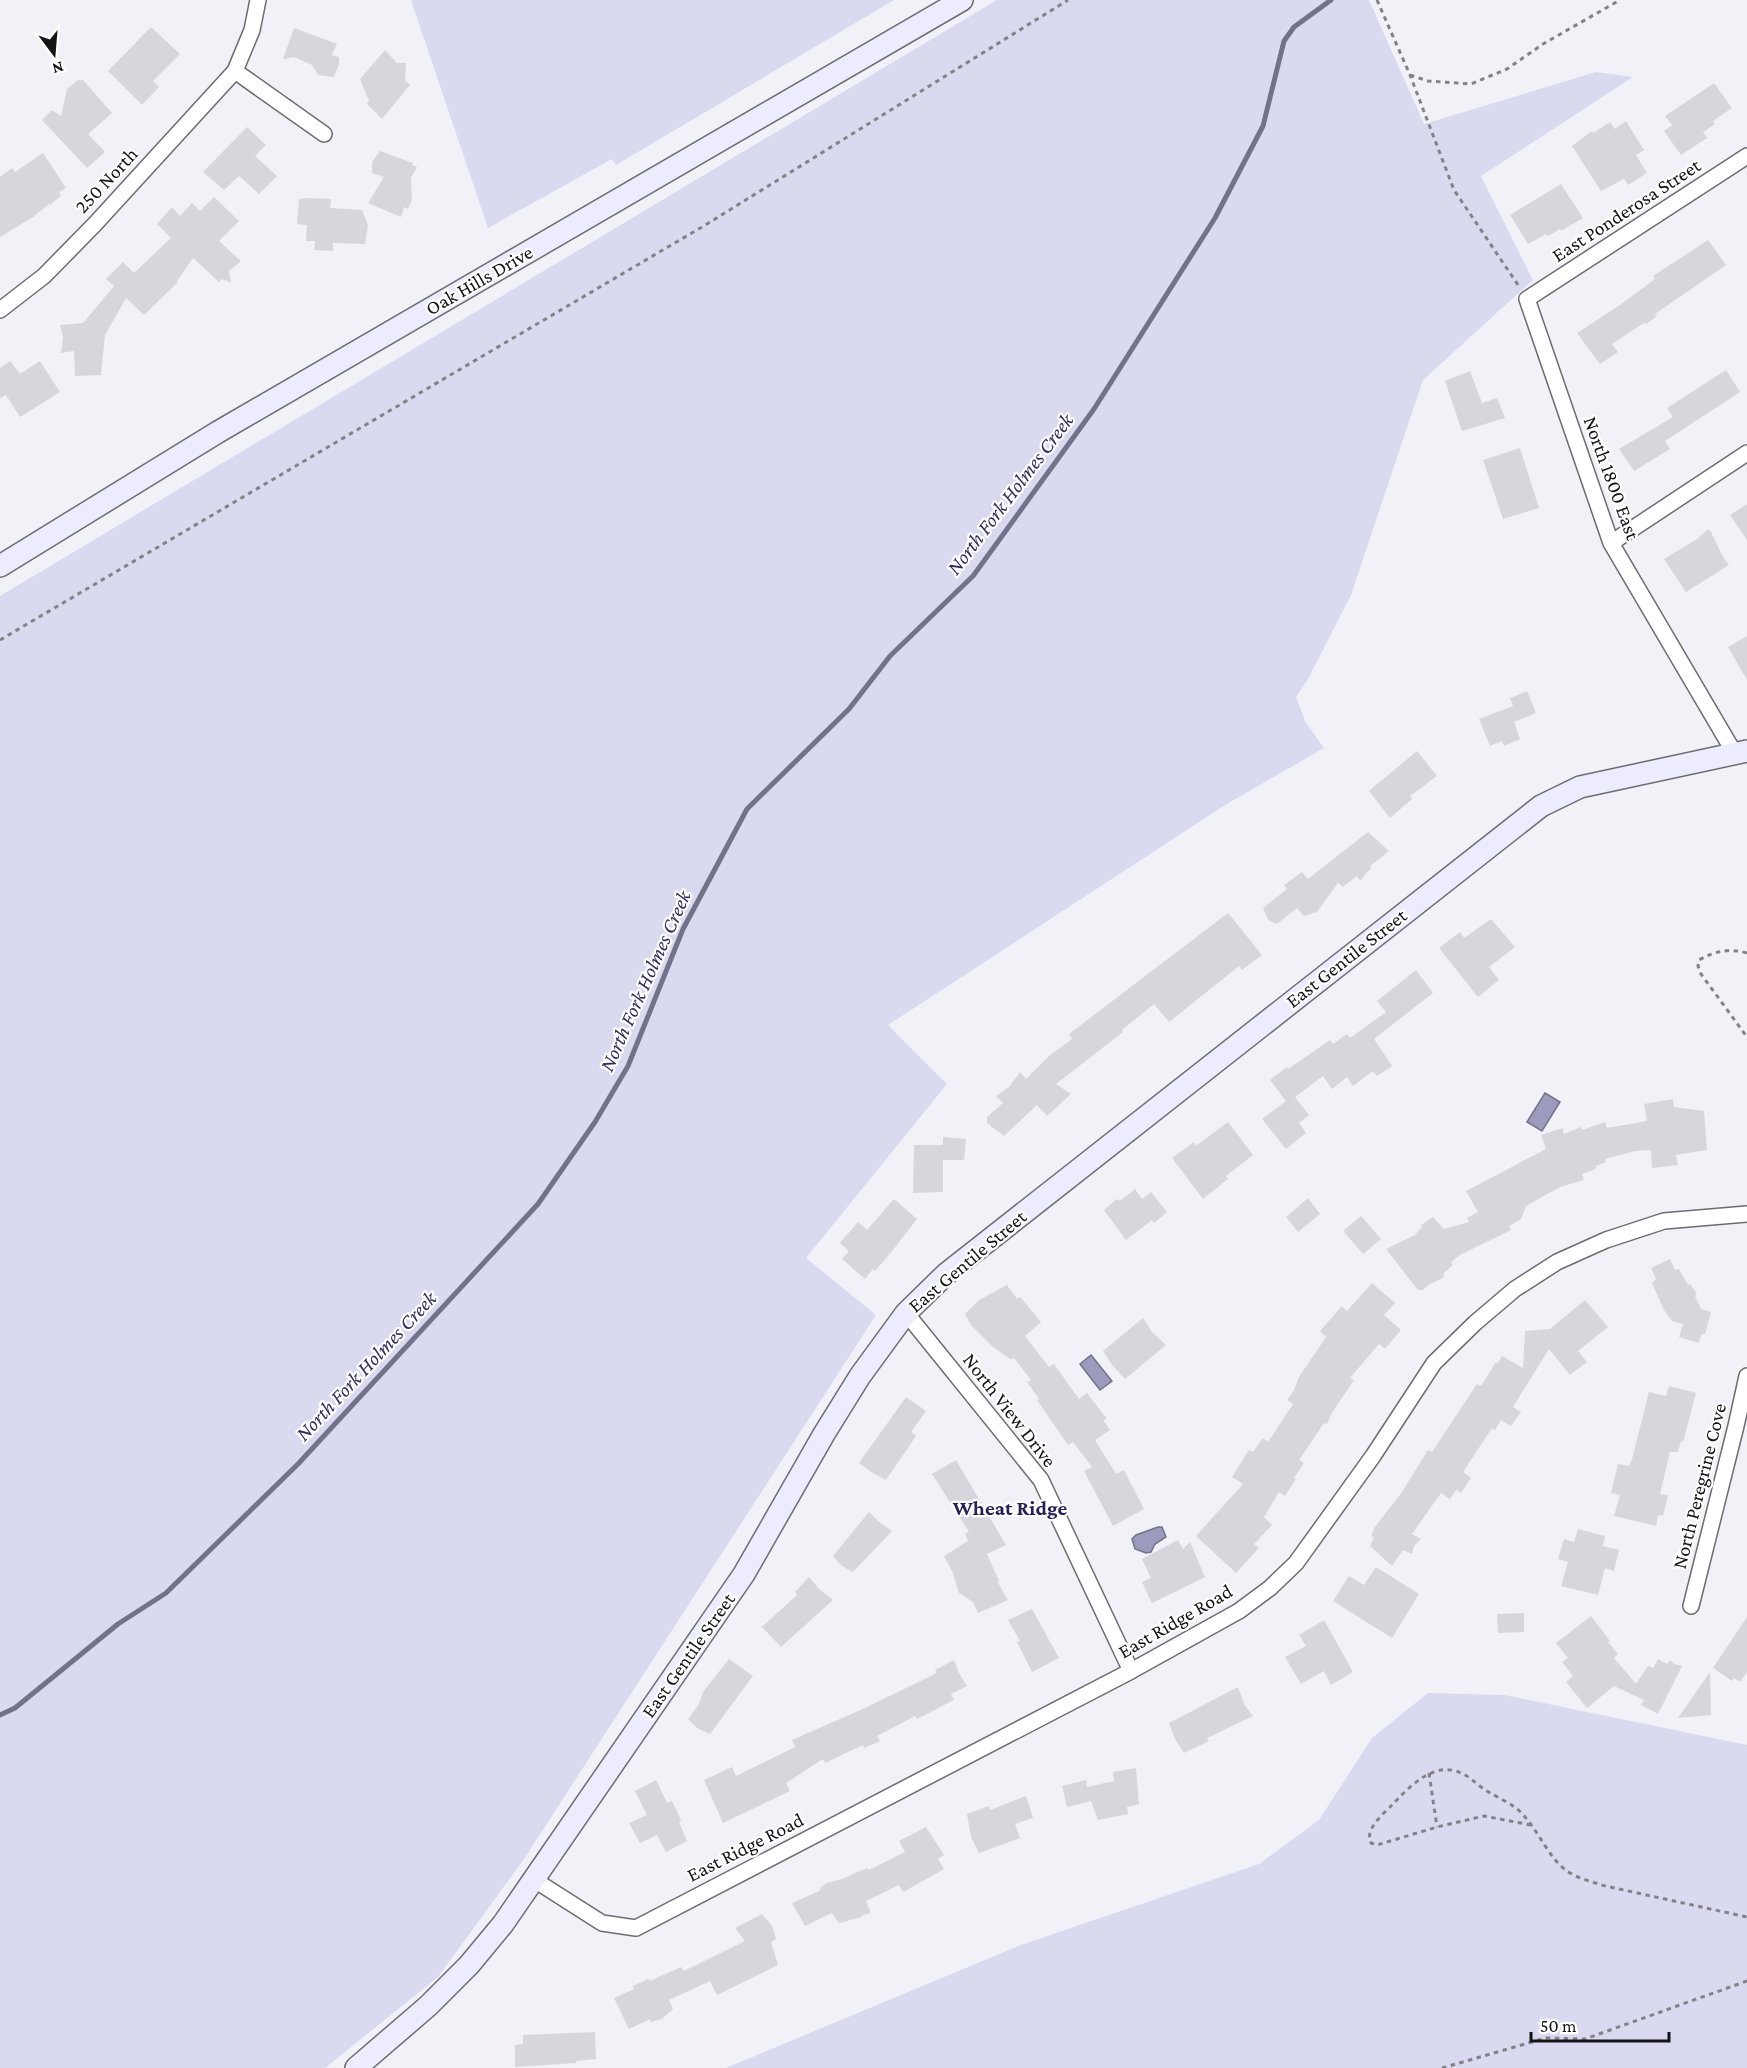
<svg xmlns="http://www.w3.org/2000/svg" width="1747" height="2068" viewBox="0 0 1747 2068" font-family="'Crimson Pro',serif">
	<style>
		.green { fill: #d9d9f0 }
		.water { fill: #9c9bbd; stroke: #73728b; stroke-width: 1.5 }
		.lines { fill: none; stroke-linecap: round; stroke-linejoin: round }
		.stream { stroke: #73728b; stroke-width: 5 }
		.building { fill: #d6d6dc }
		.street-casing { stroke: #6c6c71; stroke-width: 18 }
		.secondary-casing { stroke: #6c6c71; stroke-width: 24 }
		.path { stroke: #838387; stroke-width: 3; stroke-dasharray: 4.5 4.5; stroke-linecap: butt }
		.street { stroke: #fff; stroke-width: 15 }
		.secondary { stroke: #edecfe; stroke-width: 21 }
		.labels { text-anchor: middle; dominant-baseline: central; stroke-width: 4.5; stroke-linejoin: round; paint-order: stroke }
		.street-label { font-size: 20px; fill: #141416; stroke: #fff }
		.water-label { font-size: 21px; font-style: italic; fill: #322d5c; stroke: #fff }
		.neighbourhood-label { font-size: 21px; font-weight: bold; fill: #281e58; stroke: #fff }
	</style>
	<rect width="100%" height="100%" fill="#f1f1f7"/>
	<path class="green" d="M411 0H894L616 165 612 159 488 228Z
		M997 0H1369L1424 124 1596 72 1633 77 1481 176 1533 280 1423 380 1351 595 1308 679 1296 697 1306 723 1324 748 1225 805 888 1025 947 1084 806 1258 876 1315 524 1859 438 1977 325 2068H0V596Z
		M1428 1693 1504 1695 1747 1745V2068H726L1021 1945 1259 1864 1319 1820 1372 1738Z"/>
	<path class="water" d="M1545 1093 1560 1102 1542 1131 1527 1122Z
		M1091 1355 1112 1381 1100 1390 1080 1364Z
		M1158 1527H1162L1166 1537 1155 1544 1151 1552 1146 1553 1135 1549 1132 1539 1136 1535Z"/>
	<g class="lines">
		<path class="stream" d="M0 1715 15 1708 118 1624 166 1593 298 1464 538 1204 595 1122 628 1066 683 929 747 809 849 709 890 656 973 576 1094 409 1215 218 1263 126 1284 41 1294 27 1331 0"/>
	</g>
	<path class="building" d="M151 27 180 54 153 81 159 87 142 105 108 71Z
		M294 28 337 44 332 55 339 57V64L334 77 318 75 312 65 294 57 283 59Z
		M385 50 397 63H406L405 80 410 85 382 119 367 104 369 101 360 79Z
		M78 80H83L112 113 88 134 105 152 87 168 42 120 52 110 61 116 67 89Z
		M1714 83 1732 108 1713 121 1715 124 1703 132 1707 138 1681 155 1664 131 1672 125 1665 116Z
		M1626 121 1644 150 1636 155 1647 173 1628 185 1624 179 1601 191 1572 146 1592 131 1593 133 1610 122 1615 129Z
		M247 127 266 145 255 156 277 176 259 194 239 176 224 190 203 172Z
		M380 151 413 163 412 165 417 167 411 178 412 200 408 209 404 207 401 217 368 203 384 177 372 173V162Z
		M43 153 66 188 59 192 61 196 50 205 49 204 33 217 0 237V177L12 168 15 172Z
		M1561 184 1583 218 1561 231 1560 229 1548 236 1546 234 1528 244 1510 215Z
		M214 197 239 221 219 241 241 261 229 271 231 283 222 279 219 282 193 258 177 281 178 282 144 315 126 298 105 335 101 375 75 376 74 351 61 353 63 337 60 325 83 323 114 286 106 279 123 262 134 273 171 238 157 224 172 207 180 216 192 203 200 211Z
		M308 198 331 199 330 208 362 210 368 226 365 244 333 243V251L314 250 315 241H306L307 225 297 224 299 199Z
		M1708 240 1726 265 1655 314 1657 316 1646 324 1644 323 1612 344 1618 352 1600 364 1577 333 1620 305 1655 279 1653 276Z
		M10 361 20 374 40 361 60 392 20 417 6 395 0 398V368Z
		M1726 370 1740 392 1665 441 1670 449 1634 471 1619 449 1673 417 1667 408Z
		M1470 371 1482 403 1497 398 1505 418 1462 431 1445 381Z
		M1520 448 1539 508 1503 519 1483 460Z
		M1747 504V540L1730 515Z
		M1707 530H1710L1723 557 1729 565 1686 592 1664 559 1697 539Z
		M1747 636V680L1728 647Z
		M1527 691 1536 713 1514 722 1520 739 1504 746 1502 741 1490 746 1479 719 1513 706 1510 698Z
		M1417 751 1437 776 1410 796 1412 799 1390 818 1369 791Z
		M1368 832 1389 851 1370 866 1371 868 1360 881 1357 876 1343 887 1338 883 1317 912 1304 916 1297 908 1277 924 1268 920 1263 908 1287 889 1284 885 1302 872 1308 879Z
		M1228 913 1262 955 1242 970 1239 966 1169 1022 1154 1004 1122 1030 1123 1032 1056 1084 1071 1094 1047 1116 1037 1105 1004 1136 987 1123V1117L1003 1103 996 1096 1009 1087 1020 1072 1026 1079 1049 1056 1072 1039 1069 1034Z
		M1491 919 1515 947 1489 967 1499 980 1478 997 1439 948 1460 932 1464 938Z
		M1416 970 1433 993 1374 1039 1392 1066 1377 1076 1373 1071 1353 1086 1347 1077 1332 1089 1323 1076 1295 1097 1309 1115 1299 1123 1306 1133 1286 1149 1262 1119 1286 1101 1270 1080 1287 1067 1288 1069 1330 1040 1333 1044 1347 1034 1350 1038 1386 1012 1377 1001Z
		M1673 1099 1674 1107 1704 1111 1707 1150 1676 1155 1678 1165 1661 1167 1652 1168 1651 1150 1635 1151 1605 1159 1606 1162 1596 1166V1169L1582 1174 1584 1180 1560 1187 1526 1206 1521 1219 1509 1226 1511 1230 1460 1255 1451 1262 1453 1265 1443 1274 1445 1277 1430 1284 1423 1290H1418L1386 1249 1415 1235 1422 1227 1421 1225 1433 1217 1444 1229 1469 1222 1467 1218 1478 1212 1466 1191 1546 1149 1541 1135 1563 1128 1564 1134 1581 1127 1582 1130 1605 1122 1607 1128 1647 1121 1644 1104Z
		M1228 1122 1253 1155 1226 1176 1228 1179 1203 1199 1172 1158 1194 1142 1196 1146Z
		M943 1137 966 1139 964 1160H943V1192L913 1193 914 1145H943Z
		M1135 1189 1142 1199 1151 1192 1167 1212 1154 1223 1152 1220 1126 1240 1104 1210 1117 1199 1120 1201Z
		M1308 1198 1320 1214 1298 1232 1286 1217Z
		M894 1199 917 1219 893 1250 875 1271 873 1269 865 1279 842 1259 849 1251 840 1243 858 1222 867 1230Z
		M1361 1216 1381 1239 1363 1254 1343 1231Z
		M1670 1259 1675 1270 1679 1269 1688 1285 1690 1284 1697 1294 1695 1296 1701 1309 1711 1312 1705 1334H1701L1699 1343 1679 1337 1683 1324 1672 1321 1664 1310 1652 1283 1656 1279 1651 1268Z
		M1372 1283 1395 1303 1384 1315 1401 1330 1385 1349 1379 1344 1350 1378 1354 1380 1331 1414 1327 1424 1324 1423 1299 1460 1304 1463 1294 1478 1296 1479 1285 1496 1279 1492 1264 1517 1272 1525 1254 1544 1259 1548 1236 1573 1196 1536 1243 1484 1232 1477 1249 1450 1253 1452 1263 1438 1268 1442 1293 1404 1287 1400 1293 1392 1299 1377 1326 1337 1320 1331 1342 1306 1347 1311Z
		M1007 1285 1017 1299 1020 1297 1041 1322 1025 1336 1049 1367 1054 1364 1079 1399 1087 1393 1107 1419 1103 1420 1110 1430 1095 1440 1116 1474 1124 1470 1144 1509 1113 1526 1084 1471 1092 1467 1073 1442 1068 1445 1037 1400 1039 1399 1027 1382 1031 1380 1014 1358 1010 1359 993 1347 971 1325 965 1314 979 1300Z
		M1585 1300 1608 1327 1578 1351 1587 1362 1570 1375 1549 1349 1513 1407 1521 1412 1511 1426 1501 1420 1495 1430 1492 1428 1463 1472 1471 1478 1461 1493 1456 1490 1450 1499 1441 1493 1412 1534 1421 1539 1414 1546 1412 1554 1403 1550 1392 1566 1370 1546 1374 1537 1371 1536 1375 1527 1402 1492 1428 1450 1432 1452 1477 1384 1481 1386 1496 1362 1498 1363 1502 1356 1523 1368 1525 1331 1550 1329Z
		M1143 1318 1152 1332 1166 1345 1125 1379 1112 1365 1103 1351Z
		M1669 1386 1696 1393 1683 1442 1681 1441 1678 1452H1670L1660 1494 1668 1495 1663 1516 1658 1515 1656 1526 1614 1516 1620 1495 1611 1493 1618 1464 1629 1466 1632 1459 1649 1392 1666 1396Z
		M906 1397 926 1411 911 1432 916 1436 886 1480 871 1472 859 1463Z
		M956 1460 1006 1545 987 1554 999 1581H997L1008 1600 978 1613 973 1602 959 1593 952 1571 944 1556 968 1541 965 1534 969 1532 932 1474Z
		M869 1512 879 1522 892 1531 853 1572 842 1566 833 1556Z
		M1578 1529 1605 1536 1603 1546 1619 1550 1614 1571 1605 1568 1598 1595 1561 1586 1568 1562 1558 1559 1564 1539 1574 1542Z
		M1178 1540 1183 1549 1190 1542 1205 1577 1152 1603 1142 1582 1151 1578 1142 1559Z
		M1376 1567 1419 1594 1392 1638 1333 1601 1349 1576 1364 1585Z
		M809 1577 819 1589 833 1600 781 1647 762 1627 797 1595 795 1592Z
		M1032 1609 1059 1658 1032 1672 1017 1642 1020 1641 1008 1620Z
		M1524 1613V1632L1498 1633 1497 1614Z
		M1591 1616 1610 1641 1608 1642 1618 1654 1614 1658 1636 1684 1648 1666 1653 1668 1658 1659 1667 1664 1670 1660 1674 1664 1682 1666 1658 1714 1641 1705 1644 1700 1614 1686 1587 1708 1566 1682 1573 1676 1562 1662 1568 1658 1556 1643Z
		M1747 1617V1672L1740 1682 1734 1678 1732 1681 1713 1668Z
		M1324 1620 1353 1672 1331 1685 1324 1671 1301 1684 1285 1657 1306 1646 1299 1635Z
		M729 1659 753 1676 710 1734 697 1728 688 1719 699 1704 703 1692Z
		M954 1660 959 1673 967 1686 951 1694 954 1700 917 1719 915 1716 877 1736 880 1741 864 1748 863 1745 825 1763 823 1759 786 1783 790 1791 723 1823 704 1780 732 1767 736 1776 795 1747 792 1740 865 1708 937 1673 935 1670Z
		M1710 1672 1711 1715 1678 1718Z
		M1238 1687 1244 1704 1253 1716 1207 1738 1209 1741 1184 1753 1175 1739 1169 1723Z
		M1136 1768 1139 1804 1127 1807 1128 1814 1098 1820 1091 1801 1067 1807 1062 1786 1086 1780 1087 1787 1114 1781 1113 1772Z
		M656 1780 667 1803 672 1801 681 1820 679 1822 687 1841 666 1852 657 1835 640 1843 629 1823 647 1815 635 1791Z
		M1026 1796 1033 1818 1015 1824 1020 1838 979 1853 971 1837 967 1814 989 1806 990 1810Z
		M926 1827 944 1855 938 1859 944 1869 903 1892 899 1885 866 1901 871 1913 862 1915V1917L839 1923 832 1913 805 1926 792 1903 819 1891 821 1887 827 1883 842 1879 867 1868 869 1870 905 1852 899 1841Z
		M762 1914 772 1926 776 1939 771 1942 778 1965 717 1995 710 1981 669 2000 673 2009 662 2019 651 2022 650 2019 629 2029 614 1998 634 1989 633 1986 648 1979 650 1981 681 1967 684 1971 745 1941 735 1928Z
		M595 2032 596 2059 576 2061V2063L515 2067V2045L523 2044V2035Z"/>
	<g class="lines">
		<defs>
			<path id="street" d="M235 71 324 134
				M0 310 44 276 95 224 235 71 252 30 258 0
				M1611 543 1747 453
				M1735 754 1611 543 1527 299 1747 156
				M906 1313 1041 1480 1131 1671
				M1691 1606 1736 1426 1747 1376
				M533 1879 602 1923 636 1928 1131 1671 1239 1611 1270 1588 1296 1563 1373 1456 1434 1363 1475 1323 1515 1289 1557 1262 1606 1240 1664 1221 1747 1214"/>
			<path id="secondary" d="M0 566 218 432 962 0
				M356 2068 428 2006 469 1965 503 1924 744 1574 824 1434 860 1376 906 1313 946 1274 1541 806 1580 787 1747 751"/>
		</defs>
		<use href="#street" class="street-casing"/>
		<use href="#secondary" class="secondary-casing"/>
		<path class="path" d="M1377 0 1410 75 1454 190 1518 285
			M1410 75 1428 81 1471 84 1507 69 1543 44 1620 0
			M0 640 707 224 1068 0
			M1747 953C1729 948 1715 951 1699 960L1698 966 1701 974 1747 1037
			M1429 1773 1437 1827
			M1531 1825 1484 1816 1437 1827 1377 1845 1371 1843C1364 1830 1383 1814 1392 1805 1408 1788 1434 1760 1461 1773 1471 1777 1478 1786 1487 1791 1500 1799 1516 1805 1525 1817 1540 1834 1549 1858 1567 1871 1577 1878 1590 1881 1601 1885L1747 1917
			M1442 2068 1546 2038 1585 2039 1747 1981"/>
		<use href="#street" class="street"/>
		<use href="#secondary" class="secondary"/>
	</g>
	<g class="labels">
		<g class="street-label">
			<text transform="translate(106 180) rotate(-47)">250 North</text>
			<text transform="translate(1626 210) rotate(-33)">East Ponderosa Street</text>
			<text transform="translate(479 280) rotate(-30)">Oak Hills Drive</text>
			<text transform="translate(1612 478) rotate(70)">North 1800 East</text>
			<text transform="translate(1346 958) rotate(-38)">East Gentile Street</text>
			<text transform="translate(967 1261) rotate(-40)">East Gentile Street</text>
			<text transform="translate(1010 1410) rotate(52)">North View Drive</text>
			<text transform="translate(1699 1486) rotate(-76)">North Peregrine Cove</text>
			<text transform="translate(1175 1621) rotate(-30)">East Ridge Road</text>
			<text transform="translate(688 1655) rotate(-55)">East Gentile Street</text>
			<text transform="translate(745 1847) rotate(-27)">East Ridge Road</text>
		</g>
		<g class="water-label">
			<text transform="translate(1010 494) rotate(-53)">North Fork Holmes Creek</text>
			<text transform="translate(645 981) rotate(-66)">North Fork Holmes Creek</text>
			<text transform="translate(366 1366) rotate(-47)">North Fork Holmes Creek</text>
		</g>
		<g class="neighbourhood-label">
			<text x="1010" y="1508">Wheat Ridge</text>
		</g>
	</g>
	<g transform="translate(54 54) rotate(164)" stroke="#ffffff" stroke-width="4.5" paint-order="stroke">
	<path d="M0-4.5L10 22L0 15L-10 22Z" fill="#141416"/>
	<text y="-9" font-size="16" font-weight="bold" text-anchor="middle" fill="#141416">N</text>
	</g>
	<path d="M1531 2032v9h138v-9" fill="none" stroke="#141416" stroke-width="3"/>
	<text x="1540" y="2032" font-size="18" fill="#141416" stroke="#ffffff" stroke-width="4.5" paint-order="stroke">50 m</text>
</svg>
